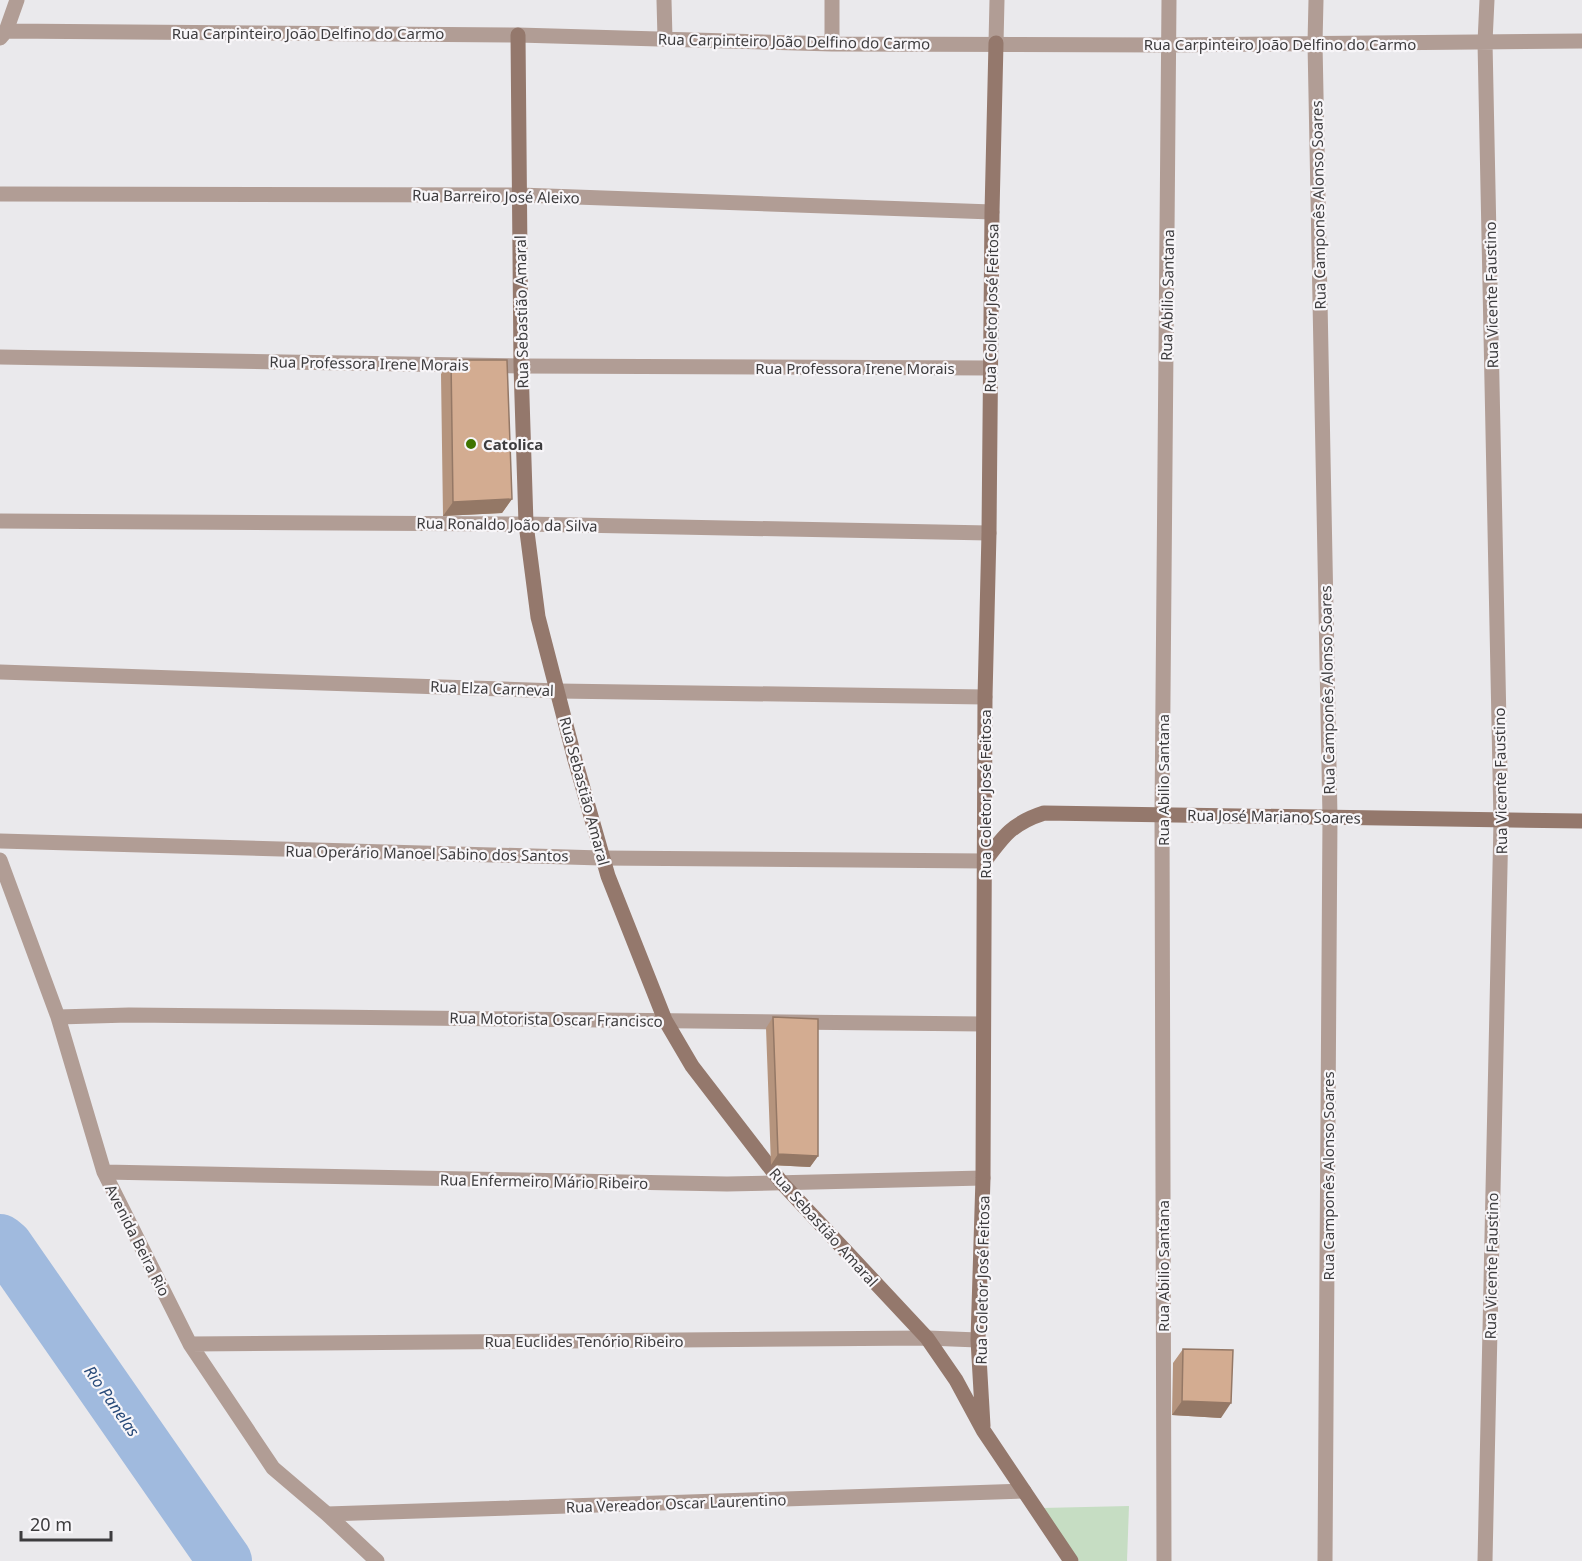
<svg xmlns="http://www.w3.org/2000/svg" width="1582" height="1561" viewBox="0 0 1582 1561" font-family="'Noto Sans',sans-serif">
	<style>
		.green { fill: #c6ddc3 }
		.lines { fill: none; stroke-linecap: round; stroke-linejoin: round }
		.river { stroke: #a0bade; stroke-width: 54 }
		.street { stroke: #b19d95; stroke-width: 15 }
		.secondary { stroke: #94786c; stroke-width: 15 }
		.wall { fill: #b5947d }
		.shaded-wall { fill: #947866 }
		.building { fill: #d3ac91; stroke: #947866; stroke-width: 1.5 }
		.poi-dot { fill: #3f7400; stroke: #f8f6f9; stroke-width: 2 }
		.labels { text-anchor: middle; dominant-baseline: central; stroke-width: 4.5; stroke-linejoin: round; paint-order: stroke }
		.street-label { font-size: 15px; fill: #3d3c3e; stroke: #f8f6f9 }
		.poi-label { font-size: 15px; font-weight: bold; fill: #3d3c3e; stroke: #f8f6f9; text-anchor: start }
		.water-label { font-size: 16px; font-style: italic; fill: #284a79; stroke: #f8f6f9 }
	</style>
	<rect width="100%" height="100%" fill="#eae9ec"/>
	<path class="green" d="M1129 1506 1127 1561H1079L1042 1508Z"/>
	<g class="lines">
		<path class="river" d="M0 1241 6 1246 225 1561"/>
		<path class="street" d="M664 0 665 38
			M1316 0 1315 43 1330 817 1325 1561
			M6 31 518 35 832 44 1169 45 1582 41
			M0 38 6 31 17 0
			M996 43 997 0
			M832 44V0
			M0 194 520 195 992 212
			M0 357 521 366 989 368
			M0 521 526 524 989 533
			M0 672 558 691 985 697
			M0 841 601 858 985 861
			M0 860 58 1017 104 1172 190 1344 273 1468 327 1514 377 1561
			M58 1017 129 1015 983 1024
			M104 1172 727 1184 983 1178
			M190 1344 927 1338 978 1340
			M327 1514 1024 1491
			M1164 1561 1162 813 1169 0
			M1485 1561 1501 821 1485 42 1487 0"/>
		<path class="secondary" d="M518 35 521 366 526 524 538 617 575 760 608 876 665 1020 692 1066 782 1183 927 1338 956 1380 983 1430 1071 1561
			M985 861C1004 835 1013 823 1044 813L1582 821
			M983 1426 978 1340 983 1178 985 697 989 533 992 212 996 43"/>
	</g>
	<path class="wall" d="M451 360 512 499 502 513 443 516 441 374Z
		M773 1017 818 1156 810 1167 771 1165 766 1028Z
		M1183 1349 1221 1418 1172 1415 1173 1363Z"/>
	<path class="shaded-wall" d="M512 499 502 513 443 516 453 502Z
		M778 1154 818 1156 810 1167 771 1165Z
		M1182 1401 1231 1403 1221 1418 1172 1415Z"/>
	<path class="building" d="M451 360H507L512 499 453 502Z
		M773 1017 818 1019V1156L778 1154Z
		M1183 1349 1233 1350 1231 1403 1182 1401Z"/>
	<circle class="poi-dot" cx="471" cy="444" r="6"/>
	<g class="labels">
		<g class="street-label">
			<text x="308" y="33">Rua Carpinteiro João Delfino do Carmo</text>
			<text transform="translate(794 41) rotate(1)">Rua Carpinteiro João Delfino do Carmo</text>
			<text x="1280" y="44">Rua Carpinteiro João Delfino do Carmo</text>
			<text transform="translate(496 196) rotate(1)">Rua Barreiro José Aleixo</text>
			<text transform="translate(1318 205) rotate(-91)">Rua Camponês Alonso Soares</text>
			<text transform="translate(1167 295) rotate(-89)">Rua Abilio Santana</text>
			<text transform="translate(1491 295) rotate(-91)">Rua Vicente Faustino</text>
			<text transform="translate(991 308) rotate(-89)">Rua Coletor José Feitosa</text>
			<text transform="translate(521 312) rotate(-91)">Rua Sebastião Amaral</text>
			<text transform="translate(369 363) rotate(1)">Rua Professora Irene Morais</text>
			<text x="855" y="368">Rua Professora Irene Morais</text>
			<text transform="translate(507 524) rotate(1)">Rua Ronaldo João da Silva</text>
			<text transform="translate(492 688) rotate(2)">Rua Elza Carneval</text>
			<text transform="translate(1327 690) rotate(-91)">Rua Camponês Alonso Soares</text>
			<text transform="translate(1163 780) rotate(-90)">Rua Abilio Santana</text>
			<text transform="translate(1500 781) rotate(-91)">Rua Vicente Faustino</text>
			<text transform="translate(585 791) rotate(75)">Rua Sebastião Amaral</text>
			<text transform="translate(985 794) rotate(-90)">Rua Coletor José Feitosa</text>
			<text transform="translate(1274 816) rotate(1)">Rua José Mariano Soares</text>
			<text transform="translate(427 853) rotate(1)">Rua Operário Manoel Sabino dos Santos</text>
			<text transform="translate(556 1019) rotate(1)">Rua Motorista Oscar Francisco</text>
			<text transform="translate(1328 1176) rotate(-90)">Rua Camponês Alonso Soares</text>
			<text transform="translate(544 1181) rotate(1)">Rua Enfermeiro Mário Ribeiro</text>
			<text transform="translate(824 1227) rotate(48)">Rua Sebastião Amaral</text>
			<text transform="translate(138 1240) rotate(63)">Avenida Beira Rio</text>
			<text transform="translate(1163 1266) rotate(-90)">Rua Abilio Santana</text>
			<text transform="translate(1491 1266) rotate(-89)">Rua Vicente Faustino</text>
			<text transform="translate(982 1280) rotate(-89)">Rua Coletor José Feitosa</text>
			<text x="584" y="1341">Rua Euclides Tenório Ribeiro</text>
			<text transform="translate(676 1503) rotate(-2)">Rua Vereador Oscar Laurentino</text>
		</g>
		<g class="poi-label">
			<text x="483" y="444">Catolica</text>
		</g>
		<g class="water-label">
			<text transform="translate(112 1401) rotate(55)">Rio Panelas</text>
		</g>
	</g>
	<path d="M21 1531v9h90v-9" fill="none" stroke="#3d3c3e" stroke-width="3"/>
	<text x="30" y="1531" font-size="18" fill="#3d3c3e" stroke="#f8f6f9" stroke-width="4.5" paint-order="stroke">20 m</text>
</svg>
